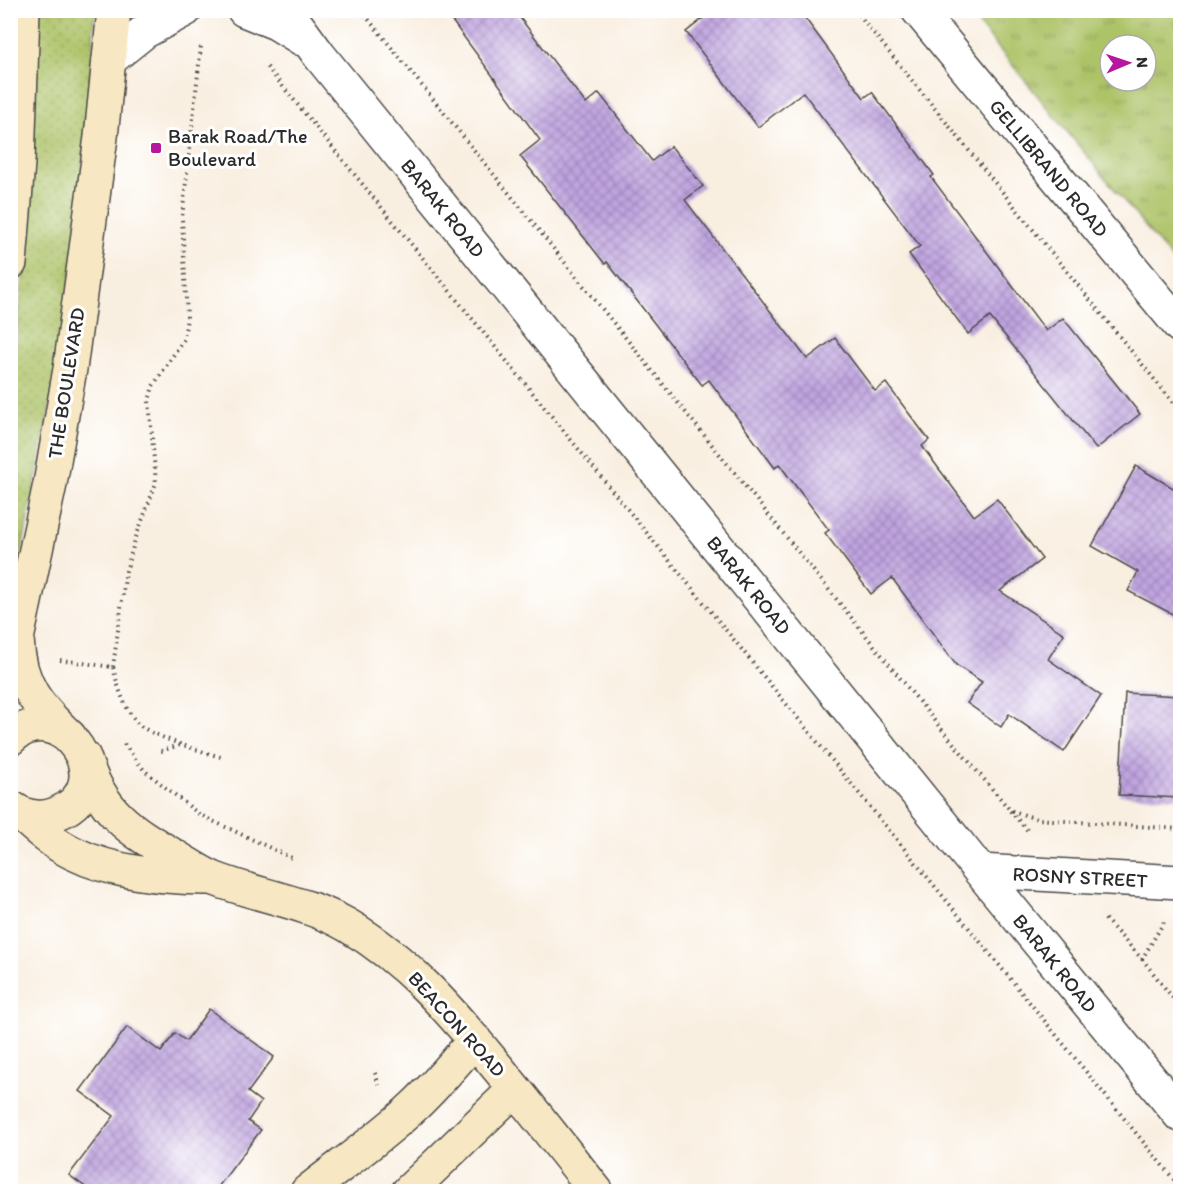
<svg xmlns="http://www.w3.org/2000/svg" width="1191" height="1202" viewBox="0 0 1191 1202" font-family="Itim,sans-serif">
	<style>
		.grass { fill: url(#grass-dots); stroke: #6c774a; stroke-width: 1.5 }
		.park { fill: url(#park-tufts); stroke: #6c774a; stroke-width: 1.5; fill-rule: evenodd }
		.building { fill: url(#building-cross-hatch) }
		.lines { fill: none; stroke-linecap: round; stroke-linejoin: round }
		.street-casing { stroke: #4a4846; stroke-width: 36 }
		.secondary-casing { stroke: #4a4846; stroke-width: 36 }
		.path { stroke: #4a4846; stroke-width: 4; stroke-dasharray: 1.5 4.5; stroke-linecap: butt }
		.street { stroke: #fff; stroke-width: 33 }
		.secondary { stroke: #f7e8c3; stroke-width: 33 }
		.poi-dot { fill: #b5179e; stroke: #fff; stroke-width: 2 }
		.labels { text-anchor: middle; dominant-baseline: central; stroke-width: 6; stroke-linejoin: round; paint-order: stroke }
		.poi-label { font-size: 20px; fill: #2b2b2b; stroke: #fff; text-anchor: start }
		.street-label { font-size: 20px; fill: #2b2b2b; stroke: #fff }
	</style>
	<defs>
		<pattern id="grass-dots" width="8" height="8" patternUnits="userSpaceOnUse" patternTransform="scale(1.5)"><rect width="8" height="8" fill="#adc368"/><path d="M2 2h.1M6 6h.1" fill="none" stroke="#8d9f56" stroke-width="1.8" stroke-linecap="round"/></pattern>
		<pattern id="park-tufts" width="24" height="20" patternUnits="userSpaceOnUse" patternTransform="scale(1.5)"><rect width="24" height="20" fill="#adc368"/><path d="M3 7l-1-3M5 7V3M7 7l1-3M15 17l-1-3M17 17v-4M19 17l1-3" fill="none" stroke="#8d9f56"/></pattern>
		<pattern id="building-cross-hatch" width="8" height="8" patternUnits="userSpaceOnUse" patternTransform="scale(1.5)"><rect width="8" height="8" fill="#c0a4e0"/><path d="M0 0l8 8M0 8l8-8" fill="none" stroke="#9c86b6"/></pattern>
	</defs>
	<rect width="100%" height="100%" fill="#fff"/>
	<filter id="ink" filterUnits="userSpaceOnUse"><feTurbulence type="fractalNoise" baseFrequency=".0167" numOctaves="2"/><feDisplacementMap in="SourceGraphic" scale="12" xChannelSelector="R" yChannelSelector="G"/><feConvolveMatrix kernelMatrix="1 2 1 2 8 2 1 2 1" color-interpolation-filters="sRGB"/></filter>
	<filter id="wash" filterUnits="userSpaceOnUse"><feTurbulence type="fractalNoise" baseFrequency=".008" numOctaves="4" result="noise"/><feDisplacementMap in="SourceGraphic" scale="24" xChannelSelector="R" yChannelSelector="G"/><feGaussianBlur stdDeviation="1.35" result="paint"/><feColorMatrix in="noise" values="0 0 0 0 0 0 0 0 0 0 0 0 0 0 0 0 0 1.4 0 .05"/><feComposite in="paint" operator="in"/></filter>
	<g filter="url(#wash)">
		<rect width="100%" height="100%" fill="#f9efe1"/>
		<path class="grass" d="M39 11H95L89 100 66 324 11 607 10 414 31 186Z"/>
		<path class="park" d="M968 11H1180V269ZM1110 45H1146V81H1110Z"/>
		<g id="blocks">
			<path class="building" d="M444 10H514L586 104 599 93 652 161 671 146 703 186 685 200 807 359 835 338 875 391 886 383 929 440 922 446 974 516 997 499 1042 559 1000 591 1064 634 1048 659 1101 696 1064 752 1009 714 1001 727 967 703 982 682 956 665 892 578 871 594 825 533 829 530 779 464 775 468 709 380 702 385 607 262 605 264 520 156 540 140Z
				M714 10H799L864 98 872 92 934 175 931 177 1046 331 1063 318 1140 414 1096 449 990 317 968 334 909 254 920 246 803 92 758 127 686 32Z
				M1136 466 1180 492V618L1128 591 1138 572 1092 546Z
				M1125 693 1180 696V798L1119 795Z
				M209 1009 274 1057 248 1092 261 1102 248 1121 261 1130 215 1191H91L69 1175 114 1116 80 1091 127 1027 161 1052 175 1033 186 1041Z"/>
		</g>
	</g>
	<g filter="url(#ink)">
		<use href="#blocks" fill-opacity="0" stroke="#4a4846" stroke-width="1.5"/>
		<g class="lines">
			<defs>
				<path id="street" d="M244 10 276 23 302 39
					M286 10 319 55 980 871 1180 1115
					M918 10 1180 326
					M109 60 144 32 185 10
					M980 871 1180 882"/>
				<path id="secondary" d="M10 263 18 163 23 10
					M70 737C38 707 19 685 17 639L50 484 70 369 101 137 114 10
					M10 739C59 691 124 785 58 813 44 820 27 818 14 809
					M84 757C101 812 128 829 176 857 188 864 202 874 215 879 259 896 306 902 347 925 407 960 449 1009 492 1061 528 1104 562 1148 597 1192
					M17 811C35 827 52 843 73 853 113 873 162 877 206 878
					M307 1192C342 1164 379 1139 412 1108 435 1087 454 1063 475 1040
					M408 1192 515 1089"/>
			</defs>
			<use href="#street" class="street-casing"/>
			<use href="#secondary" class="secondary-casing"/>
			<path class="path" d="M361 10 938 725 1010 810 1037 819 1180 829
				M855 10 1180 411
				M267 67 1180 1187
				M60 660 113 667C118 687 123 705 136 722 147 735 203 752 221 757
				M113 667 126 571 135 540 156 483 149 401 153 386 184 339 187 317 182 218 201 46
				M124 744 144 770 200 815 294 859
				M161 751 180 745
				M1010 811 1029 832
				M1105 919 1142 959 1164 922
				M1142 959 1180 1007
				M375 1073 379 1085"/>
			<use href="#street" class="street"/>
			<use href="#secondary" class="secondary"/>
		</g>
	</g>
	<rect class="poi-dot" x="150" y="142" width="12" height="12" rx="3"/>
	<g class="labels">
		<g class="poi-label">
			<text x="168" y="136">Barak Road/The<tspan x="168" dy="23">Boulevard</tspan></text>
		</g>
		<g class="street-label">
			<text transform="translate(1049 168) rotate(50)">GELLIBRAND ROAD</text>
			<text transform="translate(443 208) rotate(51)">BARAK ROAD</text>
			<text transform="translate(66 383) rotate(-81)">THE BOULEVARD</text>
			<text transform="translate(749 585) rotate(51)">BARAK ROAD</text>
			<text transform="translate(1080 877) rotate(3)">ROSNY STREET</text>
			<text transform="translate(1055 963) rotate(51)">BARAK ROAD</text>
			<text transform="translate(457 1024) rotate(48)">BEACON ROAD</text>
		</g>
	</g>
	<rect width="1191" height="1202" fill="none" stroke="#fff" stroke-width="36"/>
	<g transform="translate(1128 63) rotate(88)"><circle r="28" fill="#ffffff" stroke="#aaaaaa" stroke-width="1.5"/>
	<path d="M0-4.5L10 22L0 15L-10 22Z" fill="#b5179e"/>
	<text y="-9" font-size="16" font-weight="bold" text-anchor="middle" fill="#2b2b2b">N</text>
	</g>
</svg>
